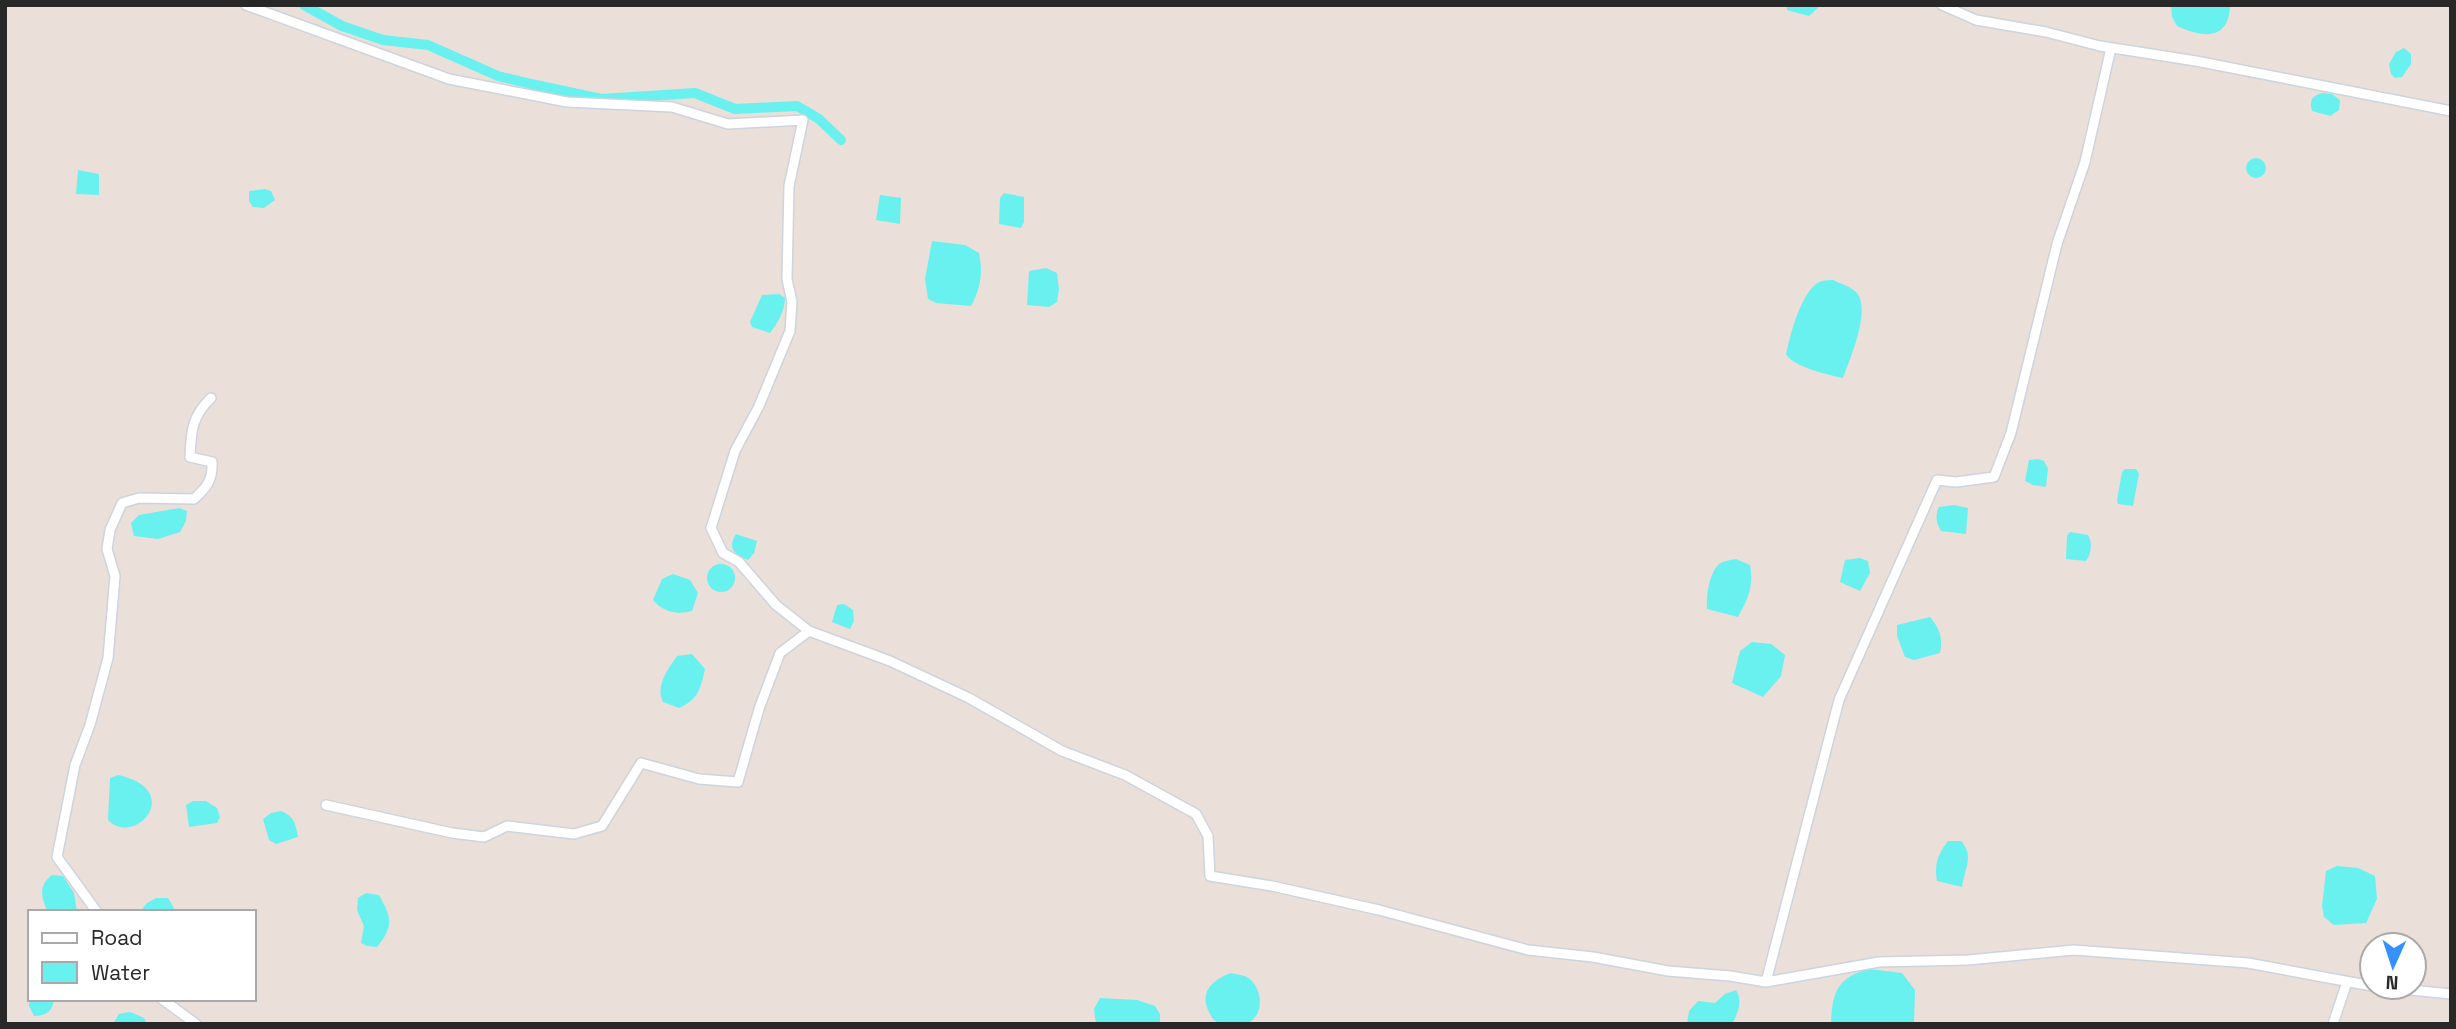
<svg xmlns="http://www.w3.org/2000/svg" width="2456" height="1029" viewBox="0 0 2456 1029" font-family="'Space Grotesk',sans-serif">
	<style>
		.water { fill: #69f1f0 }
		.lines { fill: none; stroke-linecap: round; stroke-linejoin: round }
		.canal { stroke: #69f1f0; stroke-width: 10 }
		.minor-casing { stroke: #ccd4de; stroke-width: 12 }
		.minor { stroke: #fff; stroke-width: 9 }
	</style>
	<rect width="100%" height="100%" fill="#ebdfd9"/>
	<path class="water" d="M1787 5H1821L1809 16 1787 10Z
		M2171 5H2230C2229 41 2203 38 2177 26L2172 17Z
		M2404 48 2411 54V64L2402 77 2395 78 2391 74 2389 64 2396 52Z
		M2322 93 2332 94 2340 100 2339 110 2330 116 2312 111C2309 100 2312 96 2322 93Z
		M2246 168a10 10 0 1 1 20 0a10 10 0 1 1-20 0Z
		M78 170 99 174V195L76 194Z
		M265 189 271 191 275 200 264 208 253 207 249 201V191Z
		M1004 193 1024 197V222L1021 228 999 224 1000 198Z
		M880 195 901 198 900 224 876 220Z
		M932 241 965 245 979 253C983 272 981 288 971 306L936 303 928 299 925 279Z
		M1046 268 1057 273 1059 289 1057 302 1049 307 1027 305 1029 271Z
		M1833 280C1841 284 1852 287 1857 293 1871 311 1850 358 1843 378 1829 375 1793 367 1786 354 1790 335 1802 287 1822 281 1826 280 1830 280 1833 280Z
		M779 294 785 298C785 310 778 323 770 333L752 327 750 322 762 295Z
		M2038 459 2044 461 2048 468 2046 487 2033 485 2025 481 2029 460Z
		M2125 469H2136L2139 474 2133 506 2118 504 2117 500 2122 472Z
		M1954 505 1968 508 1966 534 1941 531C1936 523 1935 515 1939 507Z
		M179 508 187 511 186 521 180 532 158 539 134 536 131 523 139 515Z
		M2070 532 2088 535C2093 543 2091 554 2086 561L2066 559 2067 536Z
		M736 534 757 541 754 553 748 560C734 554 727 548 736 534Z
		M1860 558 1868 561 1870 573 1860 591 1840 582 1845 560Z
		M1736 559 1750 565C1754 586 1748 599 1738 617L1707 609C1706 596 1709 573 1719 564 1724 561 1730 560 1736 559Z
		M707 578a14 14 0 1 1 28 0a14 14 0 1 1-28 0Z
		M673 574 690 580 698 593 692 611C677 615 663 612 653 600L662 579Z
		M844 604 853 610 854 621 850 629 832 622 837 605Z
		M1930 617C1940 629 1943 638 1940 653L1914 660 1905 657 1897 636V625Z
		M1752 642 1771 644 1785 655 1781 676 1763 697 1732 683 1740 651Z
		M692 654 705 669C701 688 698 700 679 708L663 702C655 686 668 669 677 656Z
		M118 775C186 790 135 848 108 820L110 778Z
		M193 801H206L217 808 220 817 217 823 189 827 186 805Z
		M281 811C294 816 296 824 298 837L276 844 269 840 263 819 271 813Z
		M1948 841H1961C1975 856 1964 869 1962 887L1937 881C1934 864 1938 854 1948 841Z
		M2337 866 2358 868 2375 876 2377 899 2366 923 2334 925 2324 917 2322 906 2326 871Z
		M52 875 63 876 74 893 77 912H48C41 898 38 885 52 875Z
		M366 893 379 895C392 918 394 926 377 947L367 946 361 943 364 926 357 910 358 898Z
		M156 898H168L174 908 172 912H140L147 903Z
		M1869 969 1902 973 1915 990 1914 1024H1831C1832 993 1837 977 1869 969Z
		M1231 973C1235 974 1243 975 1247 977 1262 986 1266 1014 1248 1023 1244 1025 1237 1024 1232 1024 1221 1024 1215 1024 1210 1014 1198 993 1212 980 1231 973Z
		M1736 990C1743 1001 1738 1013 1732 1024H1687L1689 1011 1698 1001 1715 1003 1725 994Z
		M1100 998 1137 1000 1155 1006 1160 1014V1024H1096L1094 1009Z
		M30 999H54C53 1011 46 1016 34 1016L29 1006Z
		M130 1012 144 1018 147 1024H113L119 1014Z"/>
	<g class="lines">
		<path class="canal" d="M304 5 342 26 383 40 428 45 498 76 531 84 601 99 695 93 735 109 797 106 819 119 841 140"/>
		<defs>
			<path id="minor" d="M246 5 449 79 567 102 672 107 728 124 803 120 789 186 787 279 792 302 790 331 759 406 735 451 711 528 723 553 739 562 776 605 809 631
				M1942 5 1976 20 2046 32 2100 46 2196 61 2451 111
				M326 805 452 833 484 837 507 826 574 834 602 826 641 763 699 779 738 782 759 709 780 653 809 631 890 661 969 698 1062 751 1125 775 1196 814 1208 836 1210 876 1272 886 1379 910 1528 950 1593 957 1668 971 1730 976 1766 982 1879 962 1968 960 2074 950 2248 963 2372 986
				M97 912 57 857 75 765 90 725 108 658 115 576 107 549 110 530 122 503 139 498 194 499C207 487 213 480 212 462L190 457C191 431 192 416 211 398
				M1766 982 1839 700 1937 480 1956 482 1994 477 2011 433 2057 244 2085 162 2111 48
				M2380 987 2451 994
				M162 999 196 1024
				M2333 1024 2347 982"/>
		</defs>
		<use href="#minor" class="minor-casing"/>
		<use href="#minor" class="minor"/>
	</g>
	<rect width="2456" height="1029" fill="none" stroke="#282828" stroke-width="14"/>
	<rect x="28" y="910" width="228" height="91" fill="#ffffff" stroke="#a9a9a9" stroke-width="2"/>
	<rect x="42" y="933" width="35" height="10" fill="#ffffff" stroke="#a9a9a9" stroke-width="2"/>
	<text x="91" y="945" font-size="21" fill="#282828">Road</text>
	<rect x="42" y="962" width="35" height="21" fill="#69f1f0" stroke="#a9a9a9" stroke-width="2"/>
	<text x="91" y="980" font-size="21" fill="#282828">Water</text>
	<g transform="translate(2393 966) rotate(183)"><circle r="33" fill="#ffffff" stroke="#a9a9a9" stroke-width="2"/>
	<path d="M0-5L12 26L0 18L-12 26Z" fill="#3491fe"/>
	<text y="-10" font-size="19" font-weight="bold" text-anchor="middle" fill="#282828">N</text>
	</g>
</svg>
